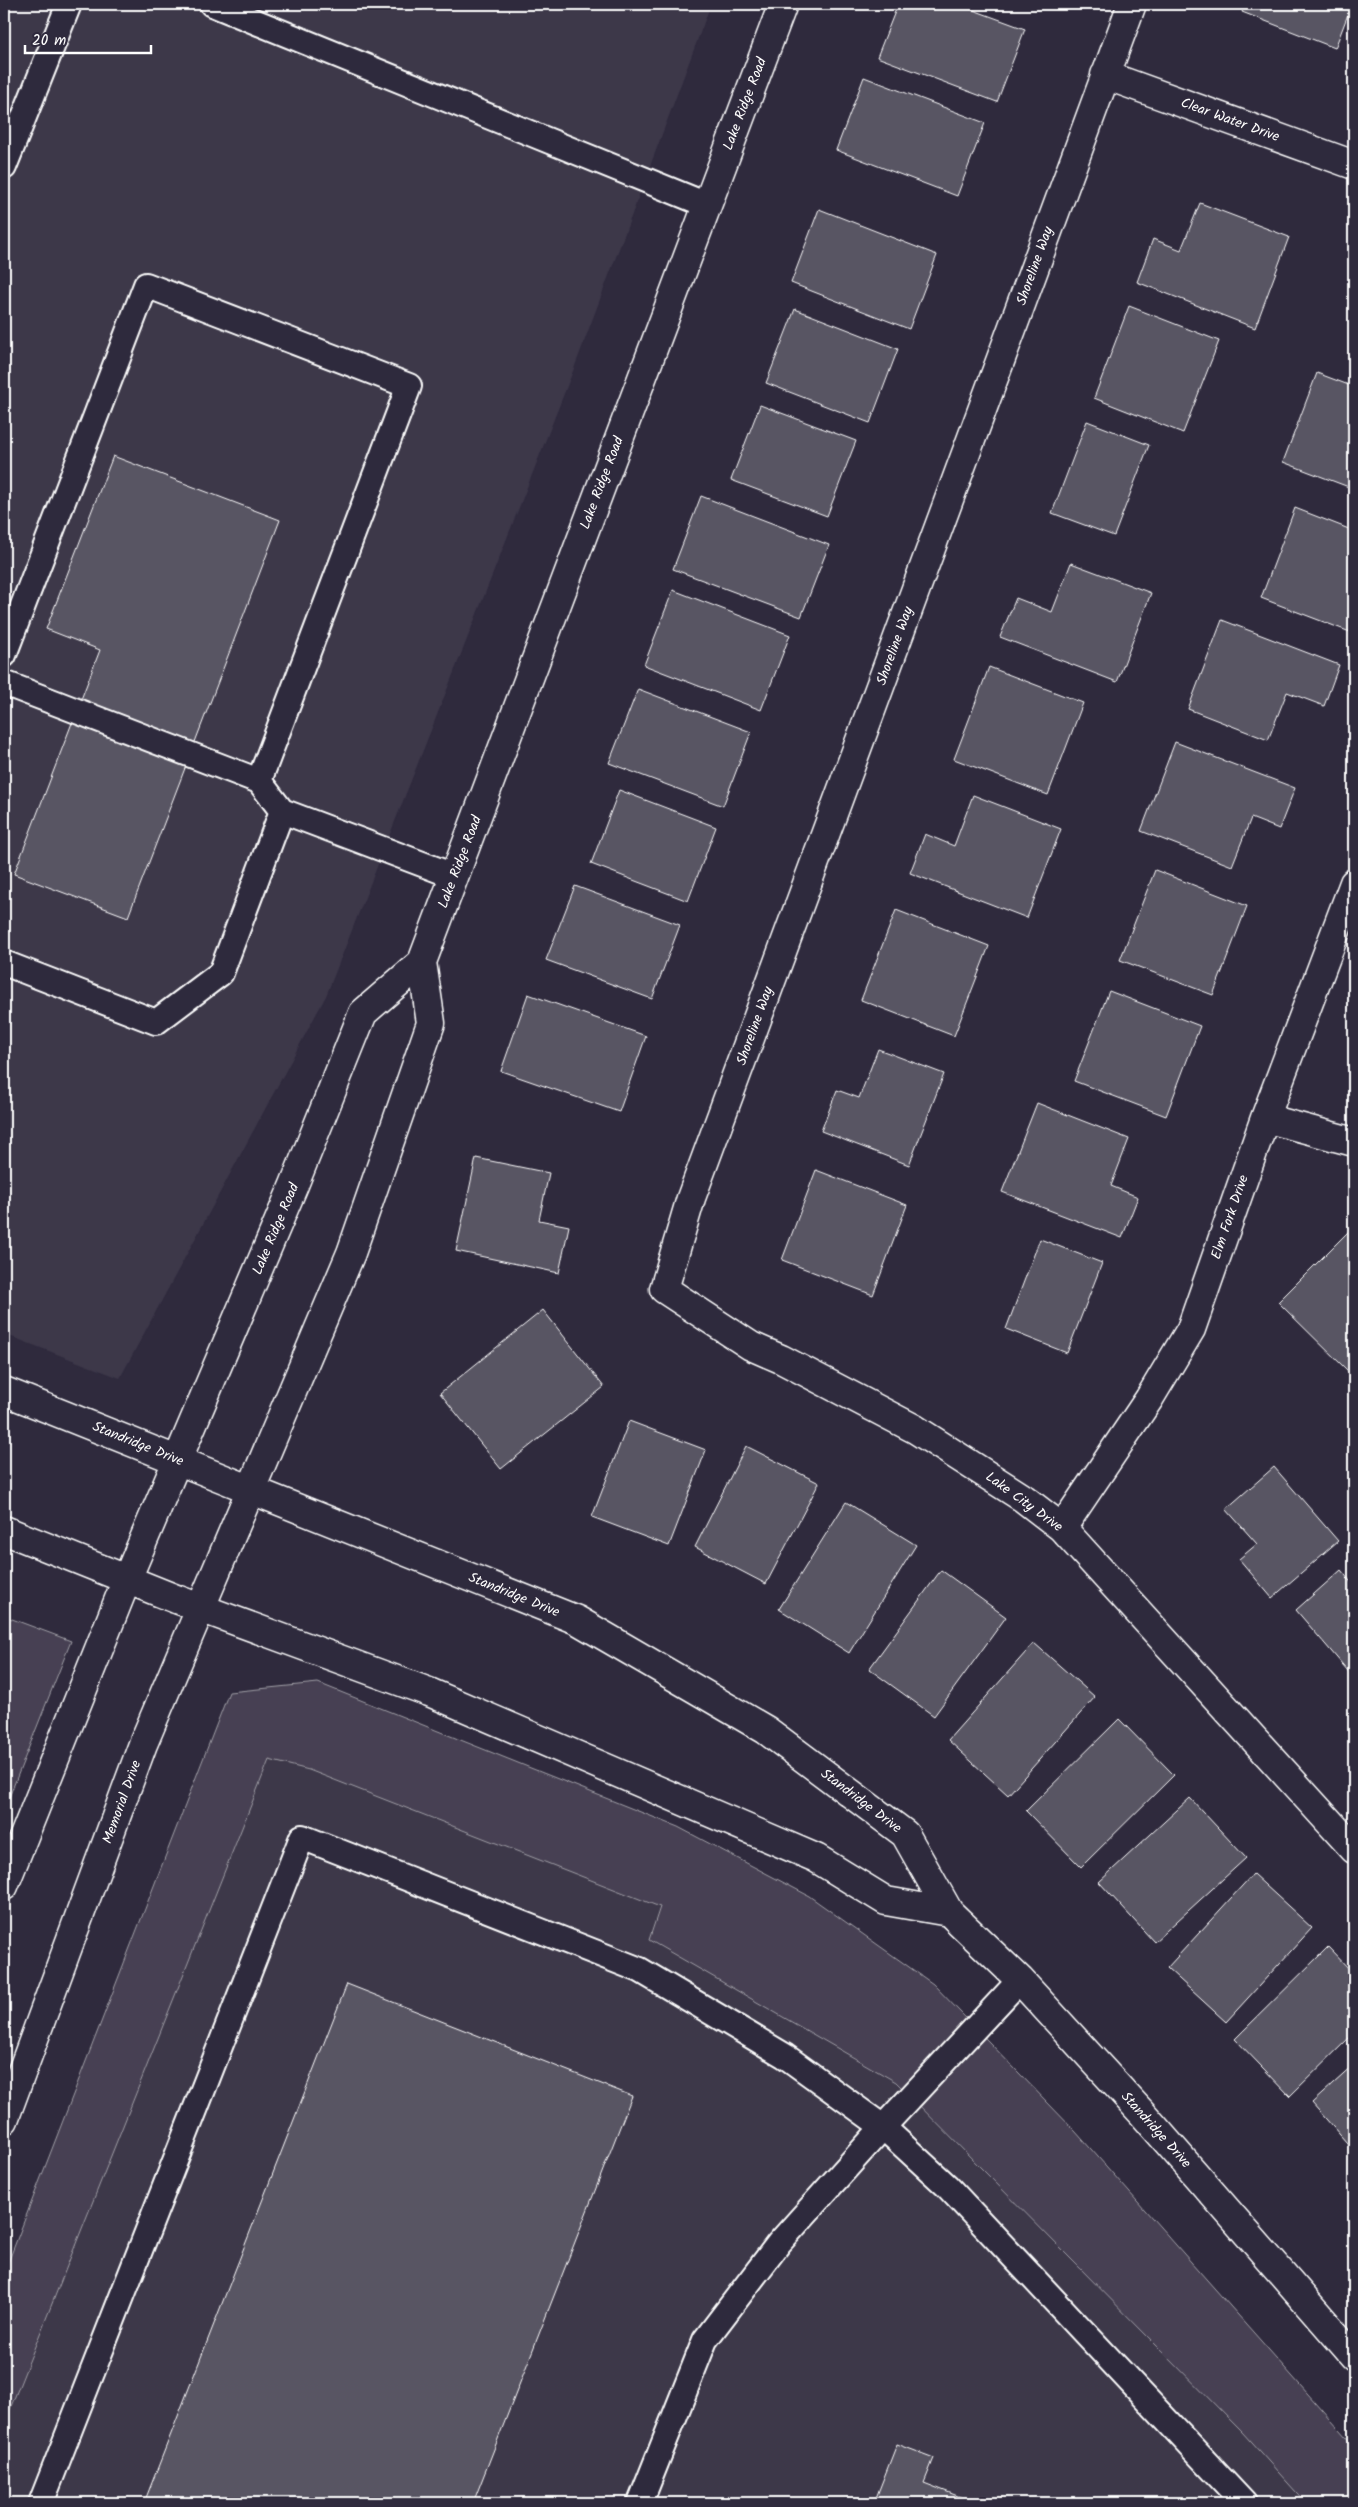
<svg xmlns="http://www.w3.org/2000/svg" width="1358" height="2507" viewBox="0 0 1358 2507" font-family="Kalam,sans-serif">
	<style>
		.built { fill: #3c3749 }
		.green { fill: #464152; stroke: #a2a0a8 }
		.building { fill: #595564; stroke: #fff }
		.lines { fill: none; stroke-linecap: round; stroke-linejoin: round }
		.service-casing { stroke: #fff; stroke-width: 28 }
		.minor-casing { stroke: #fff; stroke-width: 31 }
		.tertiary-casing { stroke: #fff; stroke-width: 31 }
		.service { stroke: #2f2a3d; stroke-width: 24 }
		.minor { stroke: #2f2a3d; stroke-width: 28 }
		.tertiary { stroke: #2f2a3d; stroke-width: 28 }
		.labels { text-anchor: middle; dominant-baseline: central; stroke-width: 4.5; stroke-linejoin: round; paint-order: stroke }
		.street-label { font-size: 14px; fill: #fff; stroke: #2f2a3d }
	</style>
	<rect width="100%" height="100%" fill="#2f2a3d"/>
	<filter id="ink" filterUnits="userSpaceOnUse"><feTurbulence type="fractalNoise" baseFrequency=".02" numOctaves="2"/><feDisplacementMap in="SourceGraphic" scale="10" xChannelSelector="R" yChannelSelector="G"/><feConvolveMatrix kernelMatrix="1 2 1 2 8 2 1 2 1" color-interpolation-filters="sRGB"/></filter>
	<g filter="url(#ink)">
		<path class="built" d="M4 4H711L575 366 326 996 120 1378 4 1334Z
			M269 1760 309 1770 660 1907 649 1940 895 2082 1242 2432 1306 2503H4V2424Z"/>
		<path class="green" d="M4 1616 71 1641 4 1810Z
			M318 1683 678 1827 809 1896 933 1984 1075 2131 1354 2446V2503H1306L1242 2432 896 2082 649 1940 660 1907 309 1770 269 1760 4 2424V2273L229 1692Z"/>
		<path class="building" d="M898 4H957L1025 29 997 102 877 57Z
			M1245 4H1352L1335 48 1242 12Z
			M864 77 985 123 957 196 836 150Z
			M1200 203 1289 237 1255 328 1137 282 1153 239 1181 250Z
			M819 209 937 255 909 329 791 283Z
			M1129 306 1219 341 1183 433 1094 398Z
			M795 309 898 349 870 423 766 383Z
			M1317 373 1354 387V489L1283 462Z
			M760 405 856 441 827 516 731 480Z
			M1087 421 1149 445 1114 536 1052 513Z
			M113 456 280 520 128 917 14 874 100 650 46 629Z
			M701 496 829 545 801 617 673 569Z
			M1295 508 1354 531V622L1350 632 1261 598Z
			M1071 563 1151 593 1117 682 1000 637 1016 598 1052 612Z
			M673 590 790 635 761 710 644 665Z
			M1222 620 1339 665 1324 706 1287 692 1268 740 1188 709Z
			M989 667 1083 703 1048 795 954 759Z
			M638 689 751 732 723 806 609 763Z
			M1175 742 1295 788 1279 829 1251 818 1232 866 1141 831Z
			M619 790 716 827 688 901 591 864Z
			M973 795 1061 829 1027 918 910 873 925 834 954 846Z
			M1155 870 1247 906 1213 995 1120 960Z
			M575 886 680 925 652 999 546 960Z
			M896 910 989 946 954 1036 861 1000Z
			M1109 991 1200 1026 1166 1116 1074 1081Z
			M528 994 646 1036 619 1112 501 1071Z
			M878 1049 944 1074 909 1165 821 1131 837 1090 859 1098Z
			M1037 1103 1129 1139 1111 1186 1138 1197 1122 1238 1002 1192Z
			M476 1158 549 1173 539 1220 569 1226 559 1273 456 1251Z
			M816 1170 907 1205 873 1295 782 1260Z
			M1349 1231 1354 1236V1366L1349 1372 1278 1302Z
			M1040 1239 1102 1263 1067 1353 1006 1329Z
			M543 1310 604 1387 501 1469 440 1393Z
			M629 1421 706 1450 669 1546 592 1517Z
			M746 1446 819 1483 766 1584 695 1547Z
			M1274 1467 1338 1541 1272 1598 1239 1559 1257 1544 1226 1509Z
			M846 1502 916 1545 849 1653 779 1609Z
			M941 1570 1006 1617 934 1716 869 1669Z
			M1341 1570 1354 1586V1678L1296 1610Z
			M1034 1643 1095 1697 1008 1795 948 1740Z
			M1119 1719 1174 1775 1081 1867 1026 1811Z
			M1190 1798 1246 1858 1154 1942 1099 1882Z
			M1253 1874 1312 1928 1226 2022 1167 1968Z
			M1328 1947 1354 1974V2033L1290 2096 1235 2039Z
			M347 1984 632 2096 473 2503H144Z
			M1354 2065V2151L1312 2103Z
			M897 2444 934 2458 924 2483 976 2503H874Z"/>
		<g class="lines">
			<defs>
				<path id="service" d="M212 4 707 205
					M4 167 69 4
					M4 655 146 285 409 386 259 781
					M4 683 259 781 282 811 454 876
					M4 963 156 1022 221 973 282 811
					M41 2503 302 1837 640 1970 785 2056 883 2127 947 2186 1244 2503
					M640 2503 705 2340 779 2243 883 2127 1020 1980"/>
				<path id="minor" d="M1132 4 691 1198 664 1289 751 1346 781 1359 915 1429 1023 1498 1062 1528 1354 1849
					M1105 75 1354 165
					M1265 1118 1354 1142
					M1062 1528 1149 1399 1191 1329 1265 1118 1354 883"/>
				<path id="tertiary" d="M4 1391 577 1620 766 1730 905 1834 949 1912 1020 1980 1143 2114 1354 2356
					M4 1530 176 1599 429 1692 816 1858 886 1901 949 1912
					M4 1886 127 1579 294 1185 363 1013 422 962 783 4
					M4 2120 143 1744 351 1253 431 1023 422 962"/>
			</defs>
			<use href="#service" class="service-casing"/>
			<use href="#minor" class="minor-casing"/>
			<use href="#tertiary" class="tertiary-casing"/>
			<use href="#service" class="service"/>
			<use href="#minor" class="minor"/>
			<use href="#tertiary" class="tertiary"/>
		</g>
	</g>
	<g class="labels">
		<g class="street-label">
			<text transform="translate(745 104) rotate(-69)">Lake Ridge Road</text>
			<text transform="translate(1230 120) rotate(20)">Clear Water Drive</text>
			<text transform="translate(1035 266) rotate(-70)">Shoreline Way</text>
			<text transform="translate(602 483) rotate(-69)">Lake Ridge Road</text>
			<text transform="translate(895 646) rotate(-70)">Shoreline Way</text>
			<text transform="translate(460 862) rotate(-69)">Lake Ridge Road</text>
			<text transform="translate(755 1026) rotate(-70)">Shoreline Way</text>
			<text transform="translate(1230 1217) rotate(-71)">Elm Fork Drive</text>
			<text transform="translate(276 1229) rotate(-67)">Lake Ridge Road</text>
			<text transform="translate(138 1444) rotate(22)">Standridge Drive</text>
			<text transform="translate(1024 1502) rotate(36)">Lake City Drive</text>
			<text transform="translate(514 1595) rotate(22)">Standridge Drive</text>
			<text transform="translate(861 1801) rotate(37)">Standridge Drive</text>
			<text transform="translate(122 1802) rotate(-70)">Memorial Drive</text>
			<text transform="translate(1156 2130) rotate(48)">Standridge Drive</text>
		</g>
	</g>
	<rect width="1358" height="2507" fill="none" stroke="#2f2a3d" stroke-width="20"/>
	<rect x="10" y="10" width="1338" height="2487" fill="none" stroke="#fff" stroke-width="2" filter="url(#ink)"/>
	<path d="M25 45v8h126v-8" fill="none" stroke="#ffffff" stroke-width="2.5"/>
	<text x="32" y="45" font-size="15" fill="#ffffff" stroke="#2f2a3d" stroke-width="4" paint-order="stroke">20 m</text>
</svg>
